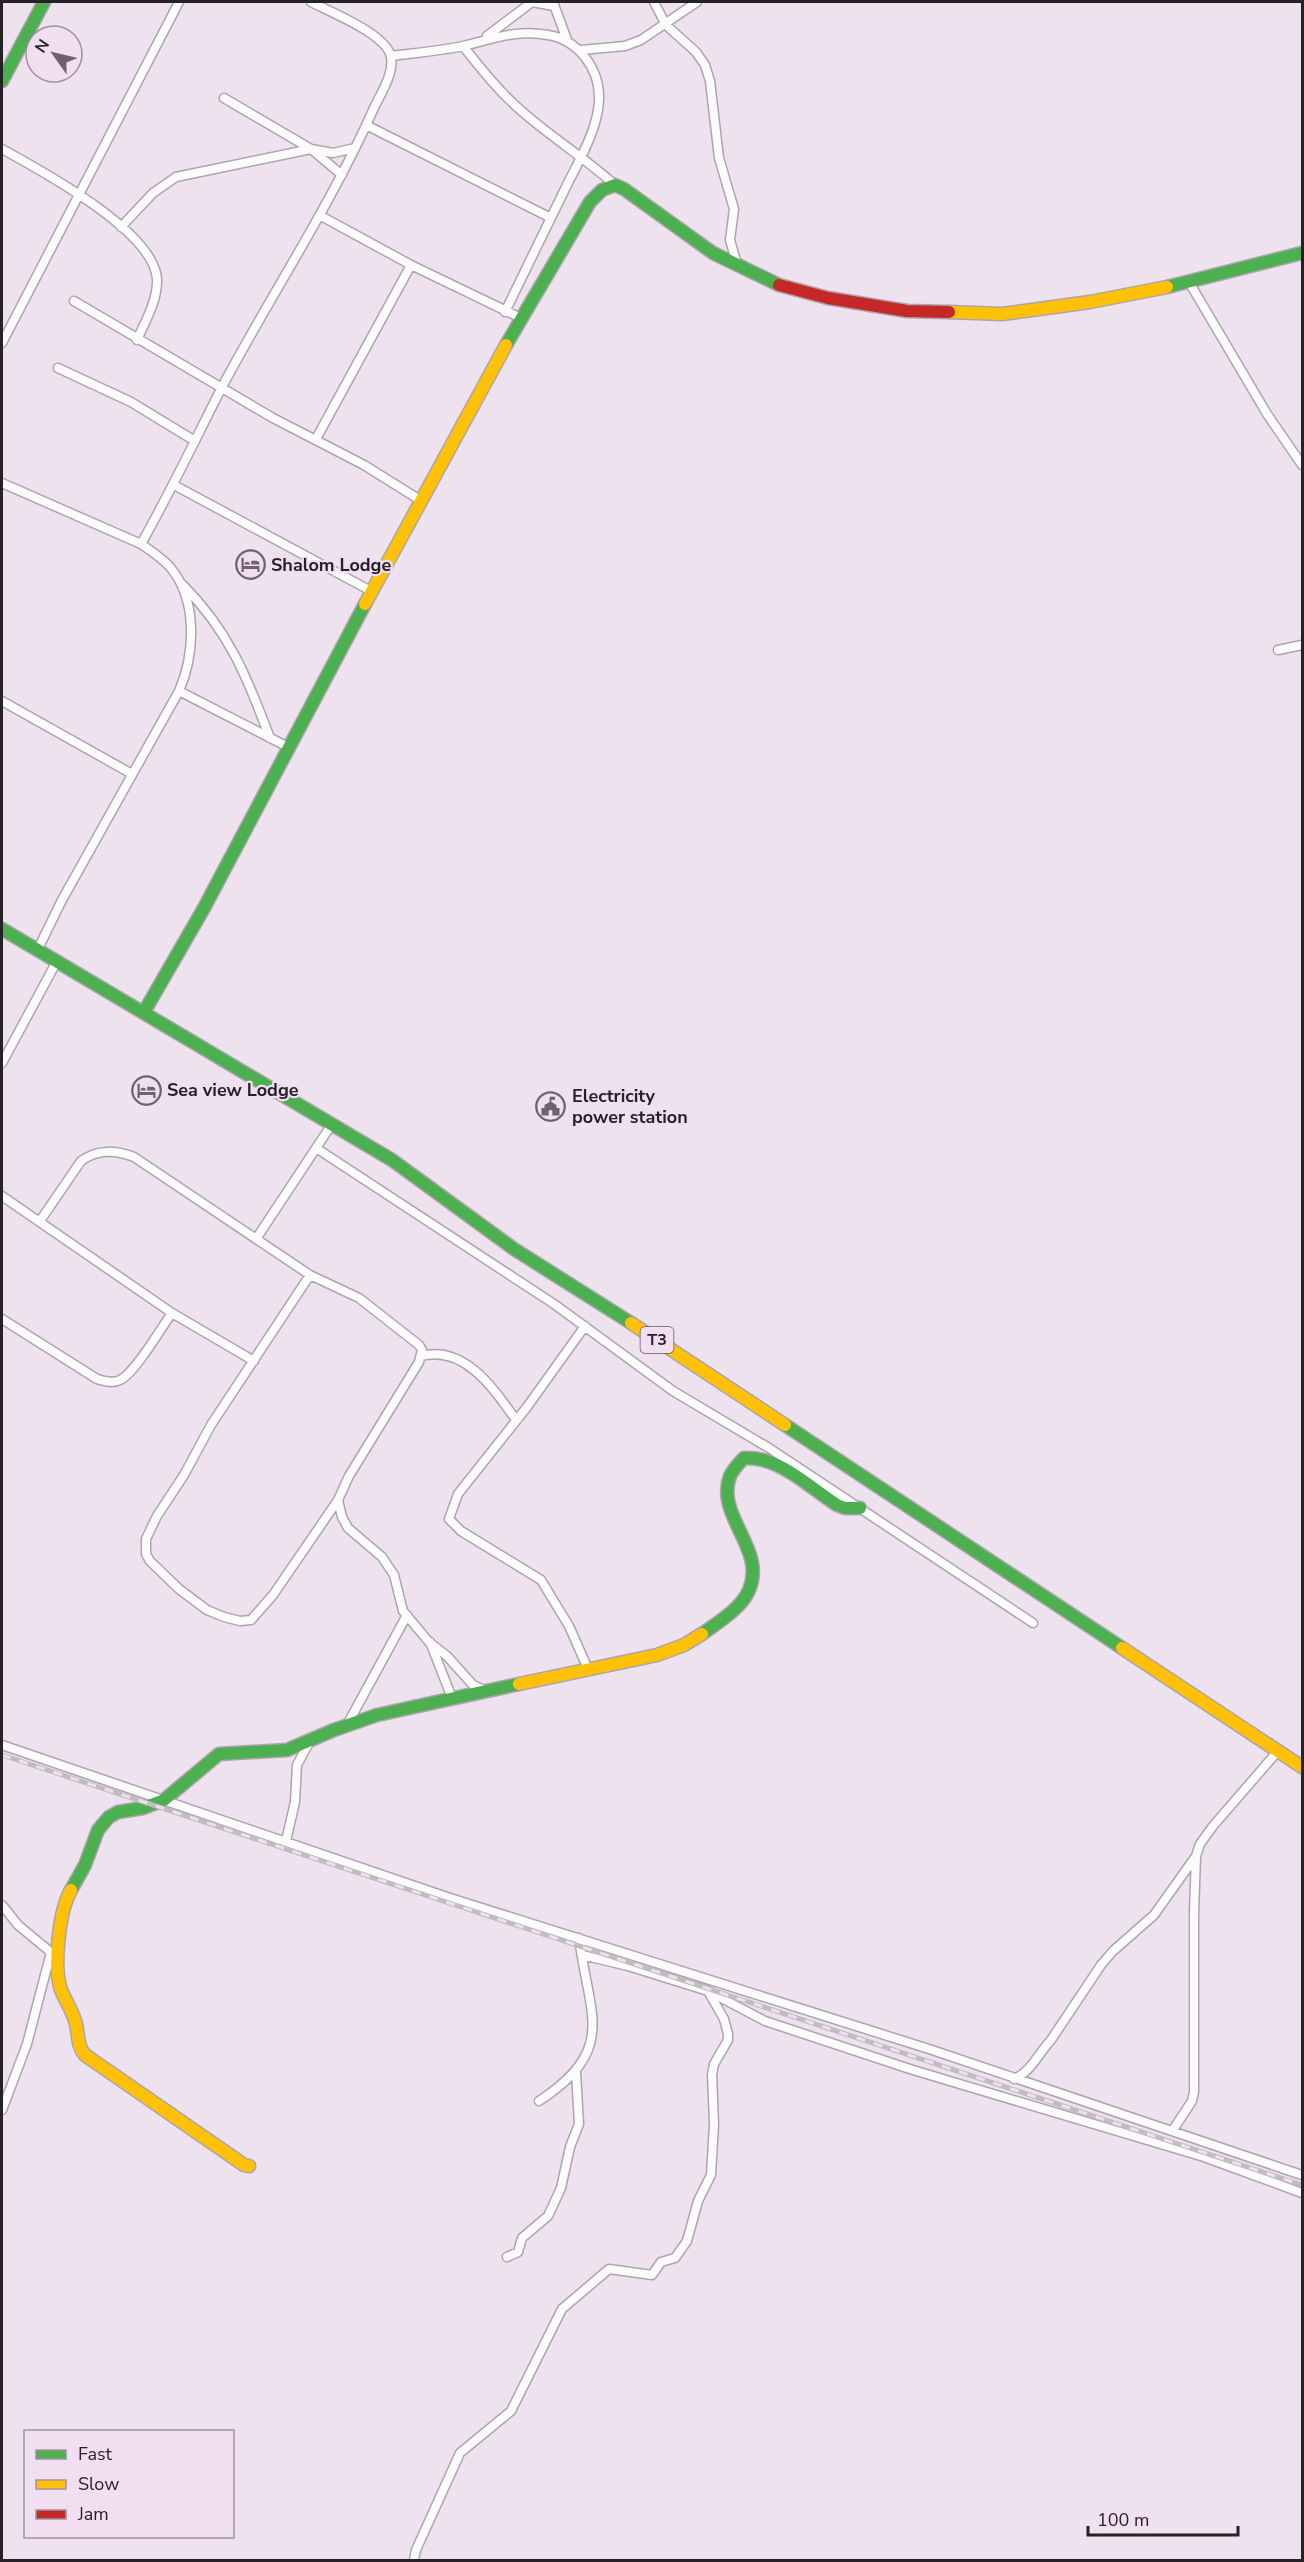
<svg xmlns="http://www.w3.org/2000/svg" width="1304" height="2562" viewBox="0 0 1304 2562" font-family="'Nunito Sans',sans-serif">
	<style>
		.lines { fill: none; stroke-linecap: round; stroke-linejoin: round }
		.street-casing { stroke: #ada5ad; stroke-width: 11 }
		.fast-casing { stroke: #ada5ad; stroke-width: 15 }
		.slow-casing { stroke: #ada5ad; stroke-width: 15 }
		.jam-casing { stroke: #ada5ad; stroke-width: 15 }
		.street { stroke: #fcfbfc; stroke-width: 8 }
		.fast { stroke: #4caf50; stroke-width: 12 }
		.slow { stroke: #ffc107; stroke-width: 12 }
		.jam { stroke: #c62828; stroke-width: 12 }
		.rail-casing { stroke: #bfbdbf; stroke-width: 5 }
		.rail { stroke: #f1def1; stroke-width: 3; stroke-dasharray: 9; stroke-linecap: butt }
		.labels { text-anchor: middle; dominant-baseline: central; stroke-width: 4.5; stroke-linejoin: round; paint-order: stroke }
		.shield { fill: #f1def1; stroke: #635964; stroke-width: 1.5 }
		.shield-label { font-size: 16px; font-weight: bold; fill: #262027 }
		.poi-label { font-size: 18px; font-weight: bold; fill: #262027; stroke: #f1def1; text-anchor: start }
	</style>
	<rect width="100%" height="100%" fill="#ede2ed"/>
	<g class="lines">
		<defs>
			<path id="street" d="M532 2 554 6
				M553 2 567 40
				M654 2 666 25 696 52 705 65 710 81 719 158 734 209 730 240 737 264
				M487 36 532 2
				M463 46C482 70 501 94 525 114 554 139 586 159 615 185
				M581 50 625 46 641 40 697 2
				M391 56C415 53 440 51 463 46 493 39 516 29 548 35 578 40 600 68 599 100 598 130 578 162 565 189 545 230 525 271 505 312
				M224 98 311 149 342 175
				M366 125 551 218
				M2 149C40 170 154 231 157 279 158 300 145 322 137 340
				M321 216 411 265 521 318
				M121 227 153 193 176 177 311 149 333 153 355 148
				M1189 282 1267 414 1302 465
				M74 301 273 418 364 465 420 500
				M2 343 179 2
				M58 368 131 402 195 441
				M316 439 411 265
				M2 483 141 544C151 551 162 558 170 567 198 600 195 654 179 691L62 900 38 949
				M174 485 371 591
				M141 544C170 493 195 440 222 387 272 293 331 205 374 108 381 93 394 74 391 57 387 34 330 12 311 2
				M182 584C229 631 247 677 270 738
				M1278 650 1302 645
				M179 691 288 747
				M2 701 132 774
				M2 1063 57 961
				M316 1148 554 1304 673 1391 769 1448 1033 1623
				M2 1196 172 1313 254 1361
				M40 1221 81 1161C98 1149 115 1150 134 1157L310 1275 359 1298 419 1345 422 1350 419 1362 349 1476 338 1500 342 1517 348 1528 382 1557 394 1575 403 1611 429 1642 447 1656 473 1685 484 1690
				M256 1239 332 1124
				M310 1275 211 1425 184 1475 157 1516 146 1539V1554L150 1561 179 1589 207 1610 224 1617 240 1621 251 1620 273 1595 338 1500
				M2 1319 97 1379C104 1381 113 1384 120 1380 135 1373 161 1328 172 1313
				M585 1326 527 1407 458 1494 449 1519 461 1531 541 1580 569 1626 588 1669
				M421 1356C465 1345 494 1389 516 1420
				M430 1642 452 1698
				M347 1725 407 1615
				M2 1745 447 1897 929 2049 1302 2175
				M286 1841 295 1802 297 1765 310 1741
				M2 1905 18 1925 53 1954
				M582 1955 628 1966 708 1991 765 2021 913 2070 1204 2157 1302 2193
				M1014 2079C1031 2072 1038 2054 1051 2040L1101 1965 1113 1951 1154 1915 1196 1856
				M539 2101C618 2049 589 2016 579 1938
				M2 2110 27 2044 51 1952
				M1173 2130 1192 2101 1194 2092V1913L1196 1856 1200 1844 1213 1826 1278 1751
				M507 2257 518 2252 522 2238 548 2216 561 2188 570 2147 579 2124 576 2072
				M414 2560 416 2550 460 2453 511 2411 562 2309 609 2269 652 2275 661 2262 675 2258 687 2241 698 2201 711 2175 714 2124 712 2075 714 2064 728 2040V2034L724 2019 708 1991"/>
			<path id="fast" d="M2 81 44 2
				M1167 287 1302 253
				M506 345 590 202 602 190 615 185 624 189 713 253 779 285
				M2 929 392 1160 514 1249 631 1323
				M144 1012 204 908 365 604
				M785 1425 1122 1648
				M702 1634C717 1623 742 1608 749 1590 767 1549 715 1516 730 1476 733 1470 739 1463 744 1458 779 1456 809 1487 837 1505L845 1508H860
				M71 1890 85 1865 98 1830 109 1817 118 1812 143 1808 164 1800 219 1754 287 1750 334 1730 377 1715 519 1684"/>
			<path id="slow" d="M949 312 1002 314 1090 302 1167 287
				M365 604 506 345
				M631 1323 785 1425
				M1122 1648 1302 1767
				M519 1684 657 1655 684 1645 702 1634
				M71 1890C59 1911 53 1967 61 1990 66 2002 73 2012 76 2024 79 2036 77 2046 85 2055L244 2165 249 2166"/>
			<path id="jam" d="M779 285 828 298 907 311 949 312"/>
		</defs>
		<use href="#street" class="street-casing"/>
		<use href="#fast" class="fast-casing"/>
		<use href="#slow" class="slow-casing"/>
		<use href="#jam" class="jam-casing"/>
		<use href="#street" class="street"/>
		<use href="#fast" class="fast"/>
		<use href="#slow" class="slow"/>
		<use href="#jam" class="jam"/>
		<defs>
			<path id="rail" d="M2 1755 1302 2185"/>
		</defs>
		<use href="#rail" class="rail-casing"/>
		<use href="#rail" class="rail"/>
	</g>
	<defs>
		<symbol id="hotel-ring" viewBox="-11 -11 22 22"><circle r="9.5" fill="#f1def1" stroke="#6c646c" stroke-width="1.5"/><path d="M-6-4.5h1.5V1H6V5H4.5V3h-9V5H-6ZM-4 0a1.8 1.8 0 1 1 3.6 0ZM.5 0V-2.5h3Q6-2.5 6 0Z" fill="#6c646c"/></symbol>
		<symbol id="civic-ring" viewBox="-11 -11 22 22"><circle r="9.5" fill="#f1def1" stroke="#6c646c" stroke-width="1.5"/><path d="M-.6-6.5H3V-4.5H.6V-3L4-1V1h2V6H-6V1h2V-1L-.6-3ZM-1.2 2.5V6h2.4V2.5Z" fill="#6c646c"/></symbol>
	</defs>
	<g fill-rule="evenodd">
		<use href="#hotel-ring" x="234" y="548" width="33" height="33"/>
		<use href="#hotel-ring" x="130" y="1074" width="33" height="33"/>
		<use href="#civic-ring" x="534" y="1090" width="33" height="33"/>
	</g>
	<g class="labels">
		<rect class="shield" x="640.5" y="1327" width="33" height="26" rx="4.5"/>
		<g class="shield-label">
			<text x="657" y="1340">T3</text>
		</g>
		<g class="poi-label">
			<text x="271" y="565">Shalom Lodge</text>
			<text x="167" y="1090">Sea view Lodge</text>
			<text x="572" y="1096">Electricity<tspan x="572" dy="21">power station</tspan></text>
		</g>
	</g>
	<rect width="1304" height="2562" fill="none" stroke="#262027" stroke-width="6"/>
	<rect x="24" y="2430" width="210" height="108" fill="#f1def1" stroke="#a092a0" stroke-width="1.5"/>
	<rect x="36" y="2450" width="30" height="9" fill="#4caf50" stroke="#a092a0" stroke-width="1.5"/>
	<text x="78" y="2460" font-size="18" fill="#262027">Fast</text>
	<rect x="36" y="2480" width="30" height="9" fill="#ffc107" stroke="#a092a0" stroke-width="1.5"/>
	<text x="78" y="2490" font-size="18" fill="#262027">Slow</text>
	<rect x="36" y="2510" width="30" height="9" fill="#c62828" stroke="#a092a0" stroke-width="1.5"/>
	<text x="78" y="2520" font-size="18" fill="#262027">Jam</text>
	<g transform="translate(54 54) rotate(304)"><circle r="28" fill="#f1def1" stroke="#a092a0" stroke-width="1.5"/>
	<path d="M0-4.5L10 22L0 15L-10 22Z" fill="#6c646c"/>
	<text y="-9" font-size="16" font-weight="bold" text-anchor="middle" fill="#262027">N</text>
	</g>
	<path d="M1088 2526v9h150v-9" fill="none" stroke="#262027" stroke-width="3"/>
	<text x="1097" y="2526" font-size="18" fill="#262027" stroke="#f1def1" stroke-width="4.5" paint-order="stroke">100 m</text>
</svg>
